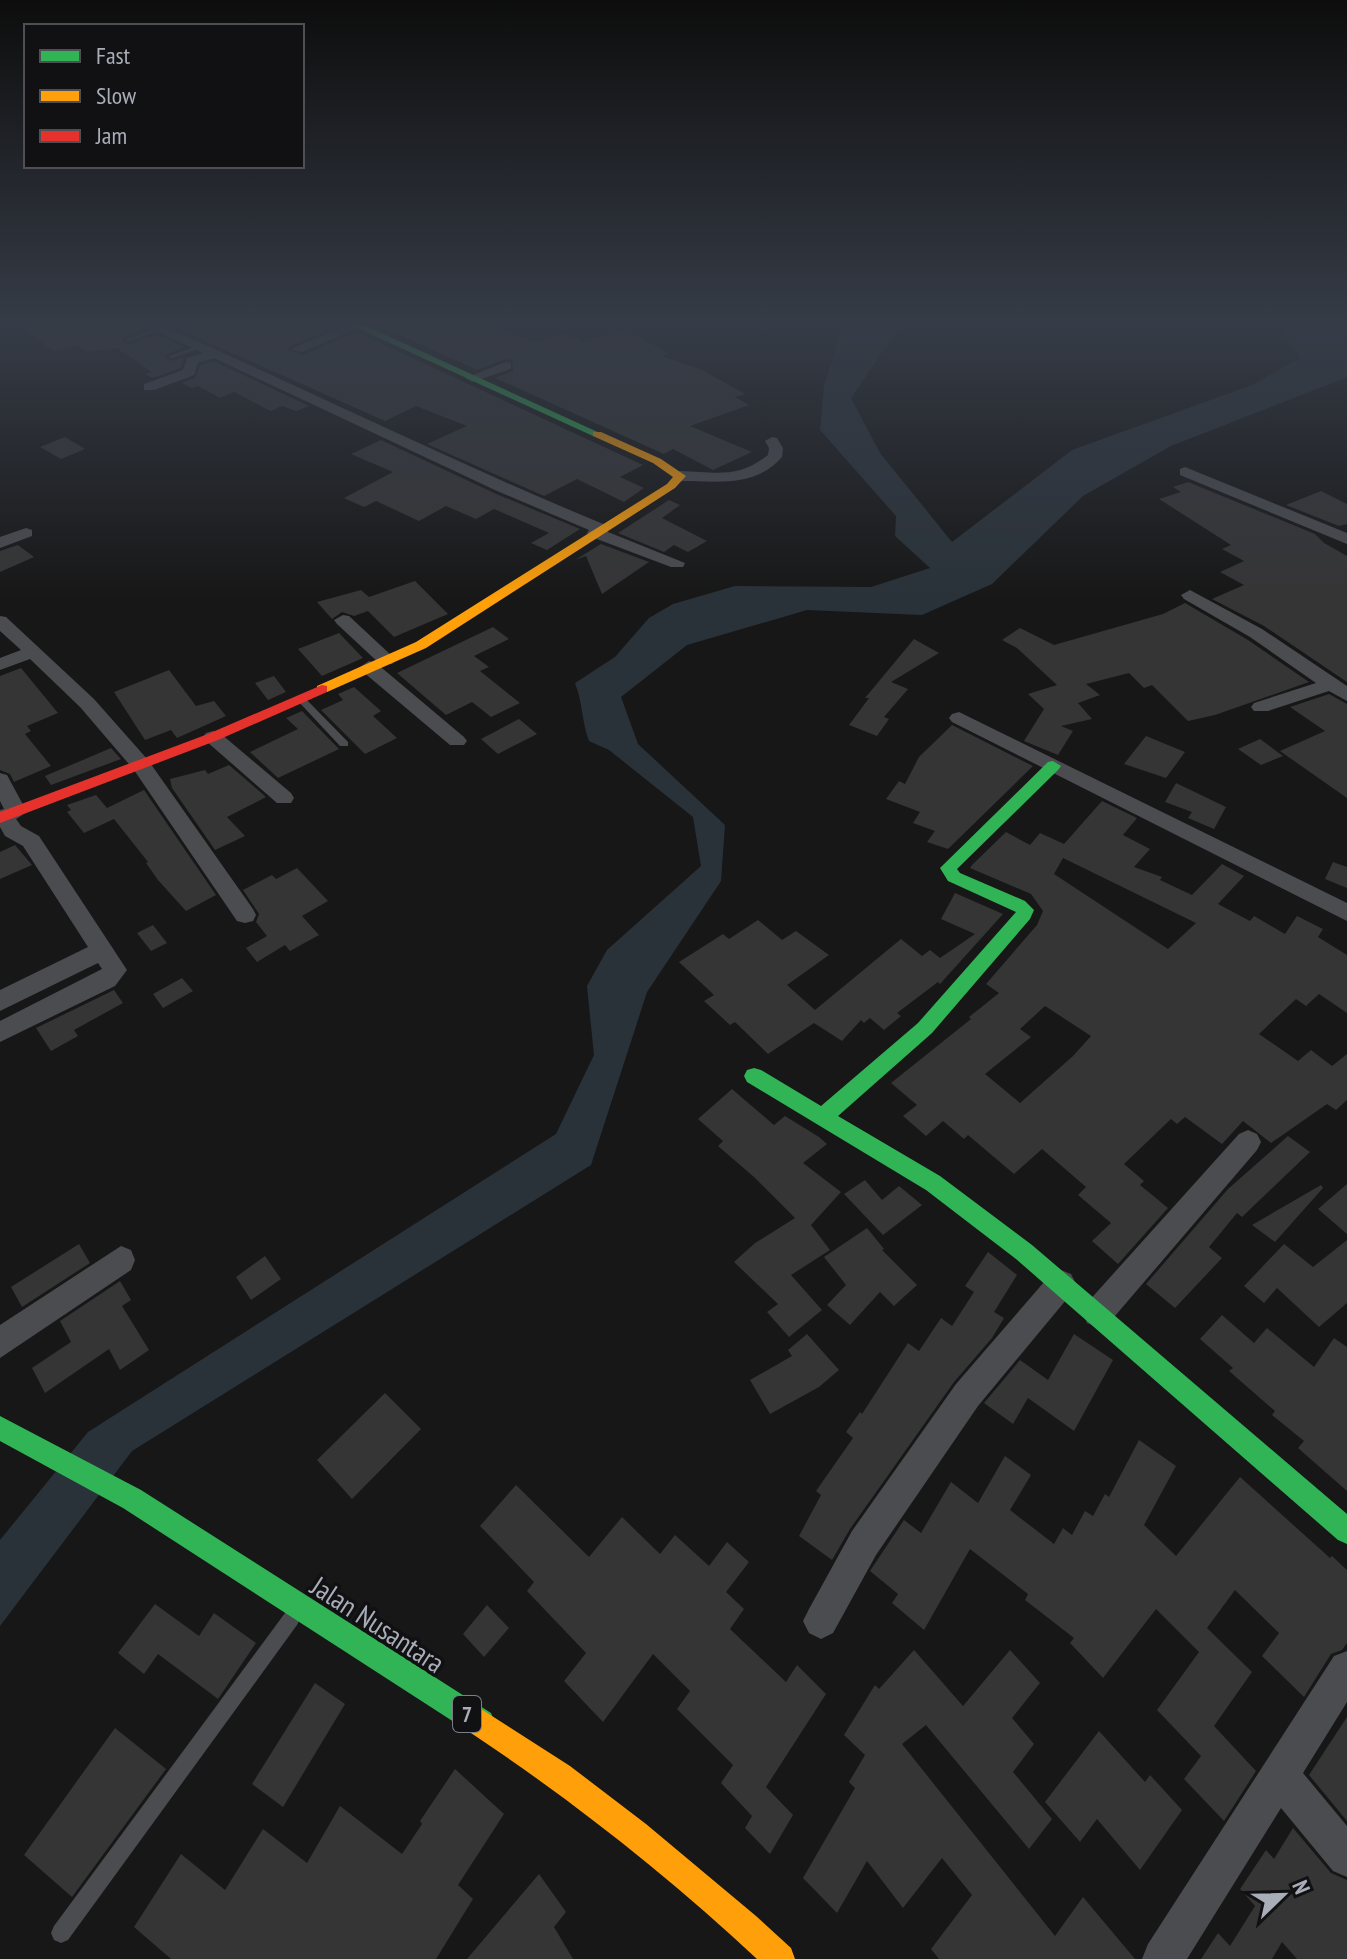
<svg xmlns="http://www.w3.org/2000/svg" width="1347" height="1959" viewBox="0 0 1347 1959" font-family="'PT Sans Narrow',sans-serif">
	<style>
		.water { fill: #2a3239 }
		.building { fill: #353536; fill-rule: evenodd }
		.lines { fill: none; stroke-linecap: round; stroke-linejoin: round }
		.lane { fill: #4b4c50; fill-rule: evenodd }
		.street { fill: #4b4c50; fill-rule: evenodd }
		.fast { fill: #30b455; fill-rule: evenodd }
		.slow { fill: #ff9f0a; fill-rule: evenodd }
		.jam { fill: #e5322d; fill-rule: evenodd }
		.labels { text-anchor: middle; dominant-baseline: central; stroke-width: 7; stroke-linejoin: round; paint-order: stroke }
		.shield { fill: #111113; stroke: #7b7e86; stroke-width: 2 }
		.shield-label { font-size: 22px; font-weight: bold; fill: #a8adb8 }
		.near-street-label { font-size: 28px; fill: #a8adb8; stroke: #111113 }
	</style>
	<rect width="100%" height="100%" fill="#171717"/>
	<path class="water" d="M843 325H901L851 398 880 453 952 542 1072 450 1252 385 1300 358 1278 325H1347V377L1171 446 1083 496 992 584 922 615 807 610 687 645 621 697 638 744 725 825 721 881 647 992 591 1165 132 1451 0 1626V1540L88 1432 556 1134 594 1055 587 986 607 950 701 866 693 817 609 750 589 741C582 723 583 704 575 683L615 657 649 618 673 604 735 586 871 587 930 568 895 536 896 516 820 430 824 386Z"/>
	<path class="building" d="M19 325H141L145 329 124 337 122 341 131 344 157 335 184 347 167 354 165 358 172 361 184 357 181 368 152 378 145 374 152 372 117 348 87 352 77 345 54 351Z
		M169 325H340L290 346 288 350 303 355 356 332 643 465 620 477 644 488 624 502 577 479 544 496 427 444 467 426 416 406 385 421Z
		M378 325H492L536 343 563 333 583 342 627 329 669 354 662 356 702 370 745 394 735 397 749 405 690 426 752 452 713 470 673 449 664 454 495 378 513 371 512 360 505 359 477 370Z
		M214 361 309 406 296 411 282 406 271 411 234 392 220 398 198 386 192 388 182 383 195 378 200 365Z
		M65 437 85 449 61 459 40 447Z
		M381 440 494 493 580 529 547 550 531 543 549 533 494 509 476 519 446 506 419 521 376 501 364 507 344 498 393 472 351 454Z
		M1188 482 1315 534 1324 543 1347 556V682L1264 626 1212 599 1244 585 1220 572 1244 561 1222 549 1231 545 1159 499 1181 492 1173 487Z
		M1321 491 1347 504V524L1339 526 1286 505Z
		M669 500 680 505 662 518 707 541 688 552 674 545 664 552 618 533Z
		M601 544 649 562 602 594 586 556 575 560Z
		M18 545 34 557 0 572V551Z
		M415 581 448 614 394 637 368 611 354 616 342 612 332 619 317 602 361 590 369 597Z
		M1185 603 1248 640 1309 682 1215 715 1188 721 1152 685 1144 688 1129 673 1086 684 1100 695 1078 703 1092 719 1061 726 1073 731 1058 755 1024 741 1044 709 1028 694 1057 685 1017 648 1002 640 1020 628 1054 645 1163 614Z
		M493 627 509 639 474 656 489 667 480 671 520 703 491 717 472 702 446 715 397 673Z
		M339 633 363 658 322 676 298 649Z
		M914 639 939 653 891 682 908 689 884 717 889 719 877 736 849 725 869 698H865Z
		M21 668 58 713 27 726 31 731 25 734 51 766 14 782 10 774 0 770V676Z
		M169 670 196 706 214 701 226 716 177 738 171 730 145 740 114 692Z
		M274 676 286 692 268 700 255 683Z
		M354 687 381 711 373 716 397 738 365 754 321 710 343 700 338 694Z
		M1329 694 1347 704V798L1280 751 1325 731 1290 707Z
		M302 711 339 749 278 778 250 752 298 729 286 718Z
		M519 719 537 734 498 754 481 739Z
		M952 725 1033 766 948 849 927 842 935 831 913 823 920 812 886 799 899 781 905 784 919 757Z
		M1146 736 1185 752 1166 778 1124 764Z
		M1260 739 1283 756 1261 765 1238 749Z
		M111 748 121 759 51 785 45 776Z
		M229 765 266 797 227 817 245 836 215 850 172 788 170 779 205 770 208 774Z
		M1176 783 1226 807 1214 829 1188 818 1192 812 1165 802Z
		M144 790 216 895 186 911 158 880 146 863 148 862 114 819 84 833 67 812 71 810 67 805 96 795 107 808Z
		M1102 801 1137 818 1123 835 1150 849 1134 867 1162 877 1160 880 1192 895 1222 864 1244 876 1218 904 1250 921 1254 916 1285 934 1297 916 1323 929 1318 937 1347 955V1013L1319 994 1306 1006 1296 999 1259 1034 1298 1061 1311 1050 1332 1066 1347 1054V1100L1336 1110 1327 1104 1271 1143 1243 1121 1222 1144 1185 1117 1177 1124 1171 1119 1124 1164 1144 1181 1140 1185 1168 1208 1118 1264 1092 1241 1111 1223 1078 1195 1086 1187 1042 1149 1014 1174 968 1135 964 1139 943 1121 926 1136 903 1116 917 1105 891 1083 971 1019 969 1017 999 993 986 984 1037 925 1043 911 1031 894 970 868 972 865 1006 832 1030 845 1040 833 1064 844ZM1063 858 1196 923 1168 949 1054 874ZM1045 1006 1091 1036 1073 1056 1020 1103 985 1074 1031 1037 1020 1029Z
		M15 845 32 865 0 879V852Z
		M1333 862 1347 867V888L1325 879Z
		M297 868 328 901 302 916 319 935 290 951 285 945 257 962 246 948 267 936 256 922 259 914 243 890 272 875 276 879Z
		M955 893 1003 914 940 984 938 982 897 1013 901 1016 884 1030 870 1018 864 1023 861 1020 842 1041 814 1023 768 1054 735 1022 730 1025 704 1001 714 995 679 962 723 934 729 939 758 920 782 940 796 931 829 955 787 985 815 1010 901 939 922 956 930 950 940 958 975 934 941 919Z
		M153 925 167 943 151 951 137 933Z
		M182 978 193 991 163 1008 153 994Z
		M114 990 123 1003 74 1030 78 1036 51 1051 36 1028Z
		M732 1089 774 1125 785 1116 819 1137 827 1144 803 1163 841 1192 811 1225 830 1250 791 1275 822 1310 789 1337 767 1312 778 1304 734 1262 755 1243 795 1218 754 1177 718 1146 723 1141 698 1119Z
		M1288 1136 1310 1152 1242 1217 1237 1213 1209 1247 1222 1258 1175 1308 1146 1284 1228 1189Z
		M865 1180 882 1200 899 1186 922 1205 883 1235 844 1194Z
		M1347 1184V1234L1318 1209Z
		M1321 1185 1323 1188 1275 1242 1252 1225Z
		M867 1228 884 1249 882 1250 917 1285 894 1306 880 1292 850 1325 827 1305 846 1285 824 1257Z
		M1347 1240V1303L1319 1327 1277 1288 1264 1303 1244 1286 1284 1244 1313 1267Z
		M79 1244 90 1263 22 1307 11 1287Z
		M988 1252 1017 1275 994 1312 1004 1318 992 1338 954 1382 850 1529 832 1560 799 1536 821 1495 816 1491 853 1438 846 1432 860 1412 862 1414 908 1343 919 1351 941 1318 952 1326 974 1292 965 1286Z
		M265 1256 281 1279 251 1300 236 1277Z
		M120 1281 131 1300 122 1306 149 1350 120 1370 109 1349 45 1393 32 1368 71 1342 60 1321Z
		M1222 1315 1254 1343 1267 1328 1314 1367 1334 1338 1347 1347V1491L1298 1448 1304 1441 1272 1415 1275 1411 1229 1371 1233 1368 1200 1339Z
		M807 1334 839 1370 819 1387 770 1414 750 1380 792 1356 788 1350Z
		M1074 1334 1113 1360 1074 1431 1028 1398 1013 1424 984 1403 1020 1360 1048 1380Z
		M385 1393 421 1429 352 1499 317 1460Z
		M1139 1440 1176 1466 1144 1525 1176 1556 1240 1477 1330 1558 1332 1556 1347 1570V1643L1342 1650 1331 1654 1304 1697 1262 1656 1279 1633 1235 1590 1207 1628 1252 1672 1214 1726 1256 1771 1224 1821 1184 1779 1201 1756 1157 1710 1199 1652 1156 1609 1103 1678 1070 1643 1074 1638 1025 1600 1028 1594 970 1549 924 1630 892 1603 898 1594 870 1571 904 1520 921 1533 951 1482 978 1503 1005 1456 1031 1475 1010 1510 1054 1544 1063 1528 1072 1535 1085 1511 1093 1516 1105 1494 1109 1497Z
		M516 1485 589 1557 622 1517 660 1554 675 1535 709 1566 727 1542 749 1562 726 1592 744 1609 730 1629 786 1682 797 1665 826 1694 766 1787 793 1815 770 1854 745 1828 752 1816 721 1783 733 1765 677 1709 690 1691 653 1654 603 1722 564 1681 586 1653 527 1591 534 1582 480 1526Z
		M155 1604 199 1636 214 1613 256 1643 218 1699 158 1654 144 1674 118 1653Z
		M487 1605 509 1628 484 1657 463 1634Z
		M914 1650 963 1706 1010 1650 1040 1683 1012 1718 1034 1744 1013 1772 1052 1819 1029 1849 926 1725 902 1744 1055 1936 1083 1897 1135 1959H939L931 1949 972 1895 942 1858 903 1908 867 1861 837 1913 803 1878 855 1788 849 1782 865 1755 844 1735 875 1685 879 1689Z
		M315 1683 345 1704 283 1807 252 1784Z
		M1347 1717V1821L1309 1775Z
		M115 1728 166 1769 72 1897 24 1855Z
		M1099 1731 1145 1782 1150 1775 1182 1810 1140 1870 1097 1819 1080 1842 1045 1802Z
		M455 1769 504 1814 458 1885 473 1899 436 1959H171L134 1927 181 1854 225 1890 263 1829 307 1863 340 1806 402 1854 422 1824 420 1821Z
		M1293 1828 1331 1873 1347 1880V1959H1297L1282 1942 1272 1959H1201L1218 1933 1230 1946 1255 1906 1240 1889 1266 1850 1274 1859Z
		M539 1874 566 1912 554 1927 573 1959H467Z"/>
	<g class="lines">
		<path class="lane" d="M159 327 161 328V330L130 341 125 340Z
			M199 345 202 347 201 348 173 358 168 357Z
			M300 695 303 696 348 742V746H340L297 700V696Z
			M291 1610 297 1613 300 1619 297 1625 68 1940 61 1943 54 1940 51 1933 54 1926 285 1613Z"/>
		<path class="street" d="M144 325H161C310 391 457 464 608 526V532L685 563 683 567H671L589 536 587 533 589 530 495 490 214 358 198 363 194 375 154 390H144V384L183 370 187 358 203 353Z
			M348 325 363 326 302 352 291 349Z
			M506 362 511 363V369L472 382 465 378Z
			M772 437 777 438 783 448 782 457C755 488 718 481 680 481L672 476 680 471C717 472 737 479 768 455L769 448 765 441Z
			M1185 467 1347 533V544L1180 475V469Z
			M26 528 32 530V536L0 548V537Z
			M1190 590 1262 629 1347 686V701L1329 691 1268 711H1254L1251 707 1254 703 1316 683 1250 637 1184 599 1181 595Z
			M343 615 349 616 392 656 395 660 392 664H380L337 624 334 620Z
			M0 616 6 617 94 699 148 760 253 909 256 915 253 921 245 923 237 921 134 770 80 707 30 659 0 670V658L21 650 0 631Z
			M369 661 376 663 464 737 467 741 464 745H450L362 671 360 667Z
			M959 712 1347 903V921L952 722 949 718 952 714Z
			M213 731 220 733 291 793 294 798 291 803H277L206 741 203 737 206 733Z
			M0 773 7 775 27 812 16 819 21 826 39 836 127 970 115 986 0 1042V1021L102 969 98 963 0 1011V990L88 947 23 846 5 836 0 827V810L4 809 0 801Z
			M1248 1130 1257 1134 1261 1142 1257 1150 1109 1323 1098 1327 1087 1323 1083 1313 1087 1303 1239 1134Z
			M121 1246 131 1250 135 1260 131 1270 0 1358V1325Z
			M1061 1270 1071 1274 1076 1284 1071 1294 978 1406 876 1555 833 1633 821 1639 809 1633 803 1621 809 1609 852 1531 956 1384 1051 1274Z
			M1347 1651V1702L1303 1773 1347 1826V1877L1333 1871 1281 1808 1187 1959H1142L1148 1944 1334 1656Z"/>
		<path class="fast" d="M351 325H364L602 434 593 436Z
			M1053 761 1061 766 1058 770 957 869 960 873 1025 901 1034 910 1030 919 932 1033 838 1116 940 1176 1032 1245 1347 1514V1544L1338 1540 1016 1259 926 1190 747 1082 744 1076 747 1070 754 1068 761 1070 821 1106 918 1023 1016 912 948 881 940 868 1048 762Z
			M0 1416 141 1490 491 1713 495 1723 491 1733 481 1737 471 1733 123 1508 0 1441Z"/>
		<path class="slow" d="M593 432H601L661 459 686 476 675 488 426 648 327 692H317V686L416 642 667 484 673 477 653 463 593 436Z
			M481 1709 570 1766 646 1824 756 1916 791 1948 795 1959H757C668 1876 573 1801 471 1733L467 1723 471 1713Z"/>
		<path class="jam" d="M322 685 327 686V692L218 740 0 823V812L208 734Z"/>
	</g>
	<linearGradient id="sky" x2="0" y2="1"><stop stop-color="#0d0d0d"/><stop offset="0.54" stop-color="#363c47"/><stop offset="1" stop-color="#363c47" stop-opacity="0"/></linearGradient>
	<rect width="1347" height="599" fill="url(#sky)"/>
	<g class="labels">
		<rect class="shield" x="453" y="1696" width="28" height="36" rx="6"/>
		<g class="shield-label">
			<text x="467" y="1714">7</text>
		</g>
		<g class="near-street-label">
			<text transform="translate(378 1624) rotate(33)">Jalan Nusantara</text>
		</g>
	</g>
	<rect x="24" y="24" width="280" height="144" fill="#111113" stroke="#4d4f55" stroke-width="2"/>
	<rect x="40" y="50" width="40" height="12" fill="#30b455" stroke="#4d4f55" stroke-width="2"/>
	<text x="96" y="64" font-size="24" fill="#a8adb8">Fast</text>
	<rect x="40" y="90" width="40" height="12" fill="#ff9f0a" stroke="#4d4f55" stroke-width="2"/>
	<text x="96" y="104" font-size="24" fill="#a8adb8">Slow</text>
	<rect x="40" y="130" width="40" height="12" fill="#e5322d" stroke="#4d4f55" stroke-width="2"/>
	<text x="96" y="144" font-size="24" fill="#a8adb8">Jam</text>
	<g transform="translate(1283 1895) rotate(67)" stroke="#111113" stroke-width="6" paint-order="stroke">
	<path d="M0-6L14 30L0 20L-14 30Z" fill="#a8adb8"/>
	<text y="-12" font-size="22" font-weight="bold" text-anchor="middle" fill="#a8adb8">N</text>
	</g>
</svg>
